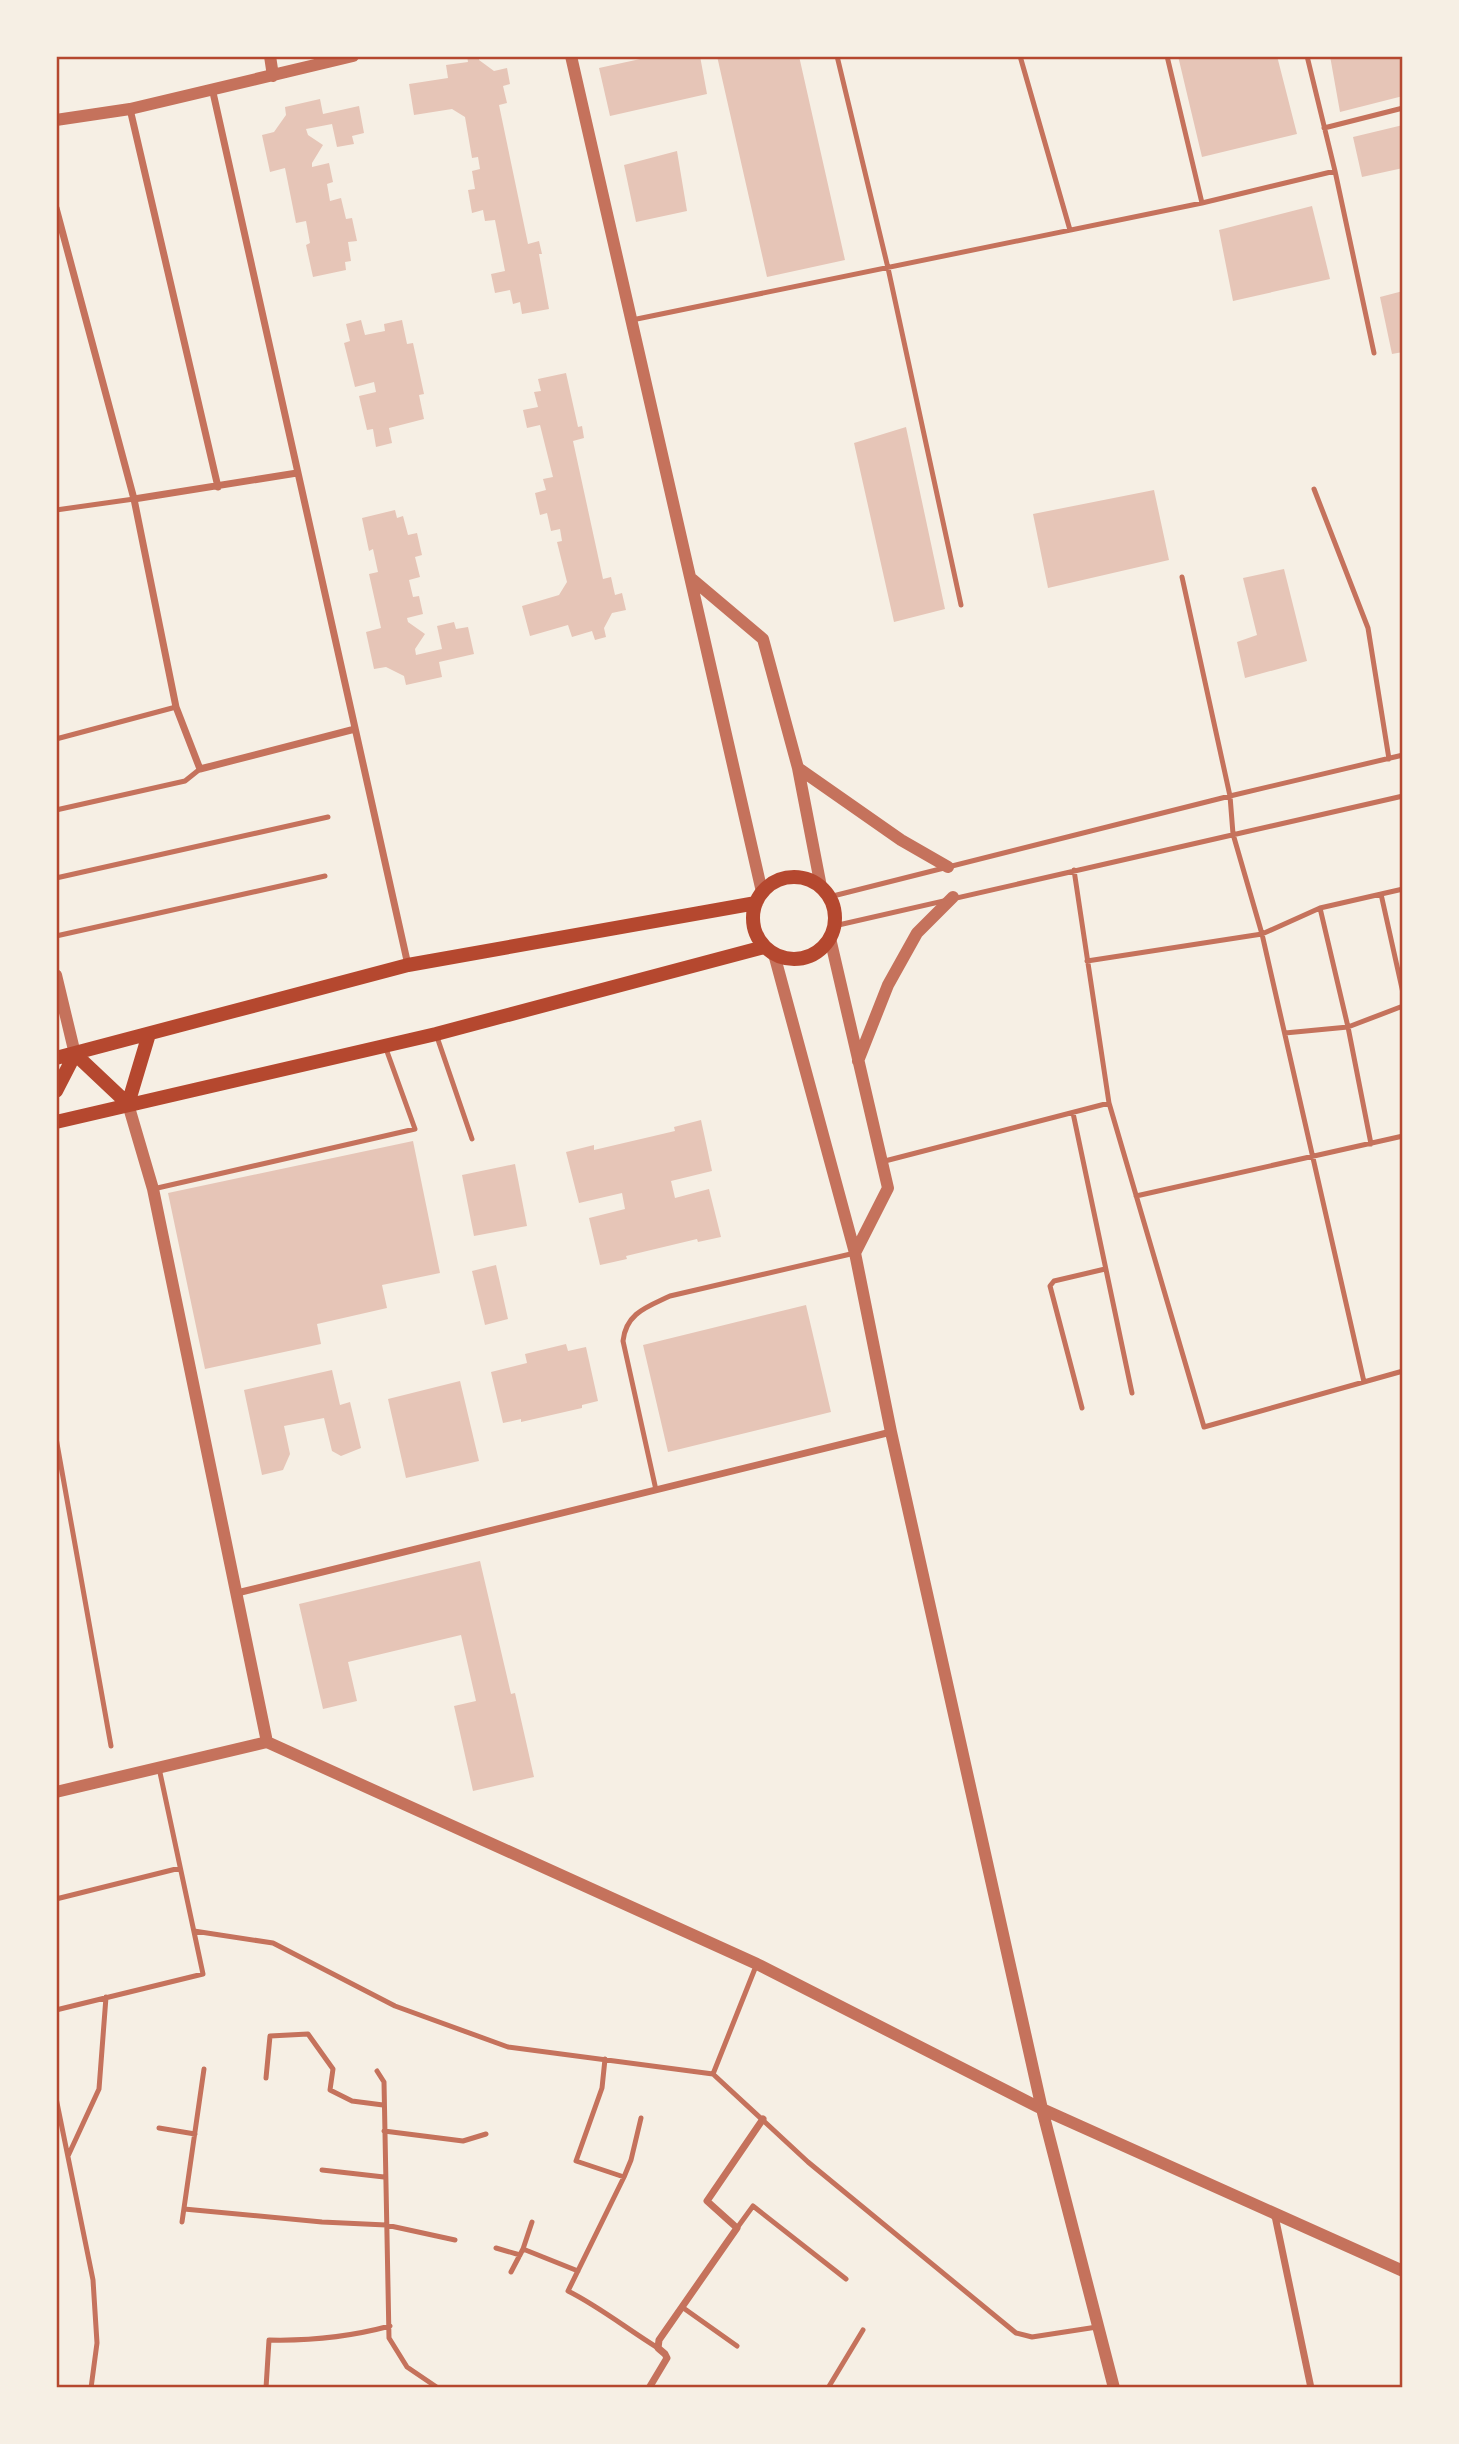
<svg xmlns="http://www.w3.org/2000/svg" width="1459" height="2444" viewBox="0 0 1459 2444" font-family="Overpass,sans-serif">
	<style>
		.building { fill: #e6c5b7 }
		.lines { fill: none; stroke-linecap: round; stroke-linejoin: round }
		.service { stroke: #c5725c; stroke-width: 5 }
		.minor { stroke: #c5725c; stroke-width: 7 }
		.tertiary { stroke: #c5725c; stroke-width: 12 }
		.secondary { stroke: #b5482f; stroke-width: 14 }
		.neatline { fill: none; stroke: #b5482f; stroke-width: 2.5 }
	</style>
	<rect width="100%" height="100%" fill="#f6efe4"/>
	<path class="building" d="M467 56H479V60L494 71 507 68 510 84 503 86 507 103 499 105 528 244 539 241 542 254H539L549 309 522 314 520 302 513 304 510 290 495 293 491 274 505 271 495 220 485 221 483 210 472 213 468 190 475 189 472 171 480 169 478 157 472 158 465 117 452 109 414 115 409 84 448 78 446 65 468 62Z
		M654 56H700L707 94 610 116 599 68Z
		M717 56H799L845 260 767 277Z
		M1178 56H1277L1297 134 1202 157Z
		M1330 56H1403V96L1340 112Z
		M320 99 323 114 359 106 364 133 352 136 354 144 337 147 332 124 306 129 308 135 323 145 312 163V167L329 163 333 182 327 184 330 201 341 198 346 219 352 218 357 241 348 242 351 261 345 262 346 270 313 277 306 245 310 243 306 221 296 223 285 168 270 172 262 135 274 132 286 115 285 107Z
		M1403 125V168L1362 177 1353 137Z
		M677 151 687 211 636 222 624 165Z
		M1312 206 1330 279 1233 301 1219 230Z
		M1403 291V352L1392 354 1380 297Z
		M361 320 365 335 385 331 384 324 402 320 407 344 413 343 424 394 419 395 424 419 389 428 392 443 376 447 373 429 367 430 359 396 376 392 374 382 355 387 344 343 350 341 346 324Z
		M566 373 578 427 582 426 584 438 573 441 603 579 611 577 615 595 622 593 626 610 612 613 604 628 606 637 595 640 592 631 572 637 568 625 530 636 522 606 559 595 567 582 557 542 562 541 560 529 551 531 547 513 540 515 535 493 546 490 543 479 553 477 540 425 527 428 523 410 538 407 534 392 541 391 538 379Z
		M906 427 945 609 894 622 854 443Z
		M1154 490 1169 560 1048 588 1033 514Z
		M395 510 397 518 403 516 408 535 417 533 422 555 415 557 420 577 409 580 413 597 419 596 423 614 407 618 408 622 425 634 415 649 416 655 442 649 437 626 454 622 456 629 468 627 474 654 439 662 442 677 406 685 404 676 386 667 374 669 366 632 381 628 369 574 378 572 373 549 369 551 362 518Z
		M1284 569 1307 661 1245 678 1237 642 1257 635 1243 578Z
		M701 1120 712 1171 671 1181 675 1198 709 1189 721 1237 698 1242 697 1239 626 1256 627 1259 600 1265 589 1218 625 1209 622 1193 579 1203 566 1152 594 1145V1150L675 1131 674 1127Z
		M413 1141 440 1273 382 1285 387 1308 317 1324 321 1344 205 1369 168 1193Z
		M515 1164 527 1226 474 1236 462 1175Z
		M496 1265 508 1319 485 1325 472 1271Z
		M806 1305 831 1412 668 1452 643 1345Z
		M566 1344 568 1351 586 1347 598 1401 582 1405V1408L521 1422V1419L503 1423 491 1372 527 1363 525 1354Z
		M332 1370 340 1405 350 1402 361 1448 341 1456 332 1451 324 1418 284 1426 290 1454 283 1470 262 1475 244 1390Z
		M460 1381 479 1461 406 1478 388 1399Z
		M480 1561 511 1694 515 1693 534 1777 473 1791 454 1706 476 1701 461 1635 348 1662 357 1701 323 1709 299 1604Z"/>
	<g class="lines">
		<path class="service" d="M837 56 888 268 961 605
			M1020 56 1070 230
			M1167 56 1202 203
			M1307 56 1335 171 1374 353
			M1324 128 1403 108
			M632 320 1202 203 1335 171
			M1314 489 1368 628 1389 759
			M56 510 134 499
			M1182 577 1230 796 1233 834 1262 934 1364 1382
			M56 739 176 707
			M56 810 185 781 200 769
			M1074 870 1109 1103 1204 1427 1403 1371
			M56 878 328 817
			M1381 894 1403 993
			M829 897 1230 796 1403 755
			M1320 908 1348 1027 1371 1144
			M834 926 1403 796
			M56 936 325 876
			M1087 961 1262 934 1320 908 1403 889
			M1285 1033 1348 1027 1403 1006
			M436 1034 472 1139
			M1073 1113 1132 1393
			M881 1162 1109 1103
			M153 1189 415 1129 385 1046
			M1136 1196 1403 1136
			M1082 1408 1050 1286 1054 1281 1105 1269
			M56 1438 111 1746
			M656 1490 623 1341C626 1313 647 1307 670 1296L855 1253
			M56 1899 180 1868
			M194 1931 273 1943 395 2006 508 2047 713 2074 808 2162 1016 2333 1032 2337 1097 2327
			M56 2010 203 1974 159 1768
			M605 2059 602 2088 576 2161 624 2177
			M377 2071 384 2082 389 2338 407 2367 438 2388
			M713 2074 756 1966
			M266 2078 270 2036 308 2034 333 2069 330 2090 352 2101 383 2105
			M56 2098 93 2280 97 2343 91 2388
			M641 2118 631 2160 624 2177 568 2291C600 2307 627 2329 658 2348
			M159 2128 195 2134
			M384 2131 463 2141 486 2134
			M68 2156 99 2089 106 1997
			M322 2170 384 2177
			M184 2209 322 2222 386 2225 455 2240
			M182 2222 204 2069
			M737 2228 753 2206 846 2279
			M496 2248 520 2255
			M523 2249 532 2222
			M511 2272 523 2249 578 2271
			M682 2307 737 2346
			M266 2388 269 2340C311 2341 349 2337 390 2326
			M828 2388 863 2330"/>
		<path class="minor" d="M212 88 408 965
			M130 109 218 487
			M56 208 134 499 176 707 200 769 355 729
			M134 499 297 473
			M237 1593 891 1432
			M1275 2216 1311 2388
			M649 2388 667 2358 665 2354 658 2348 659 2340 737 2228 707 2201 763 2119"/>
		<path class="tertiary" d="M270 56 273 76
			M571 56 762 892
			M56 120 130 109 353 56
			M692 579 763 639 798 768 821 887
			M798 768 901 840 948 867
			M830 938 888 1188 855 1253
			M774 954 855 1253 891 1432 1042 2109 1114 2388
			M56 975 75 1054
			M858 1061 888 985 917 933 953 897
			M128 1104 153 1189 267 1742
			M56 1792 267 1742 757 1964 1042 2109 1403 2271"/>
		<path class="secondary" d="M753 918a41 41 0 1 1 82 0a41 41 0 1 1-82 0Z
			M75 1054 128 1104
			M56 1058 408 965 756 903
			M56 1091 75 1054
			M128 1104 149 1034
			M56 1122 436 1034 764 947"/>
	</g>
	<rect width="1459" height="2444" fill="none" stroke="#f6efe4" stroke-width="116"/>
	<rect x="58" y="58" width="1343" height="2328" class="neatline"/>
</svg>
